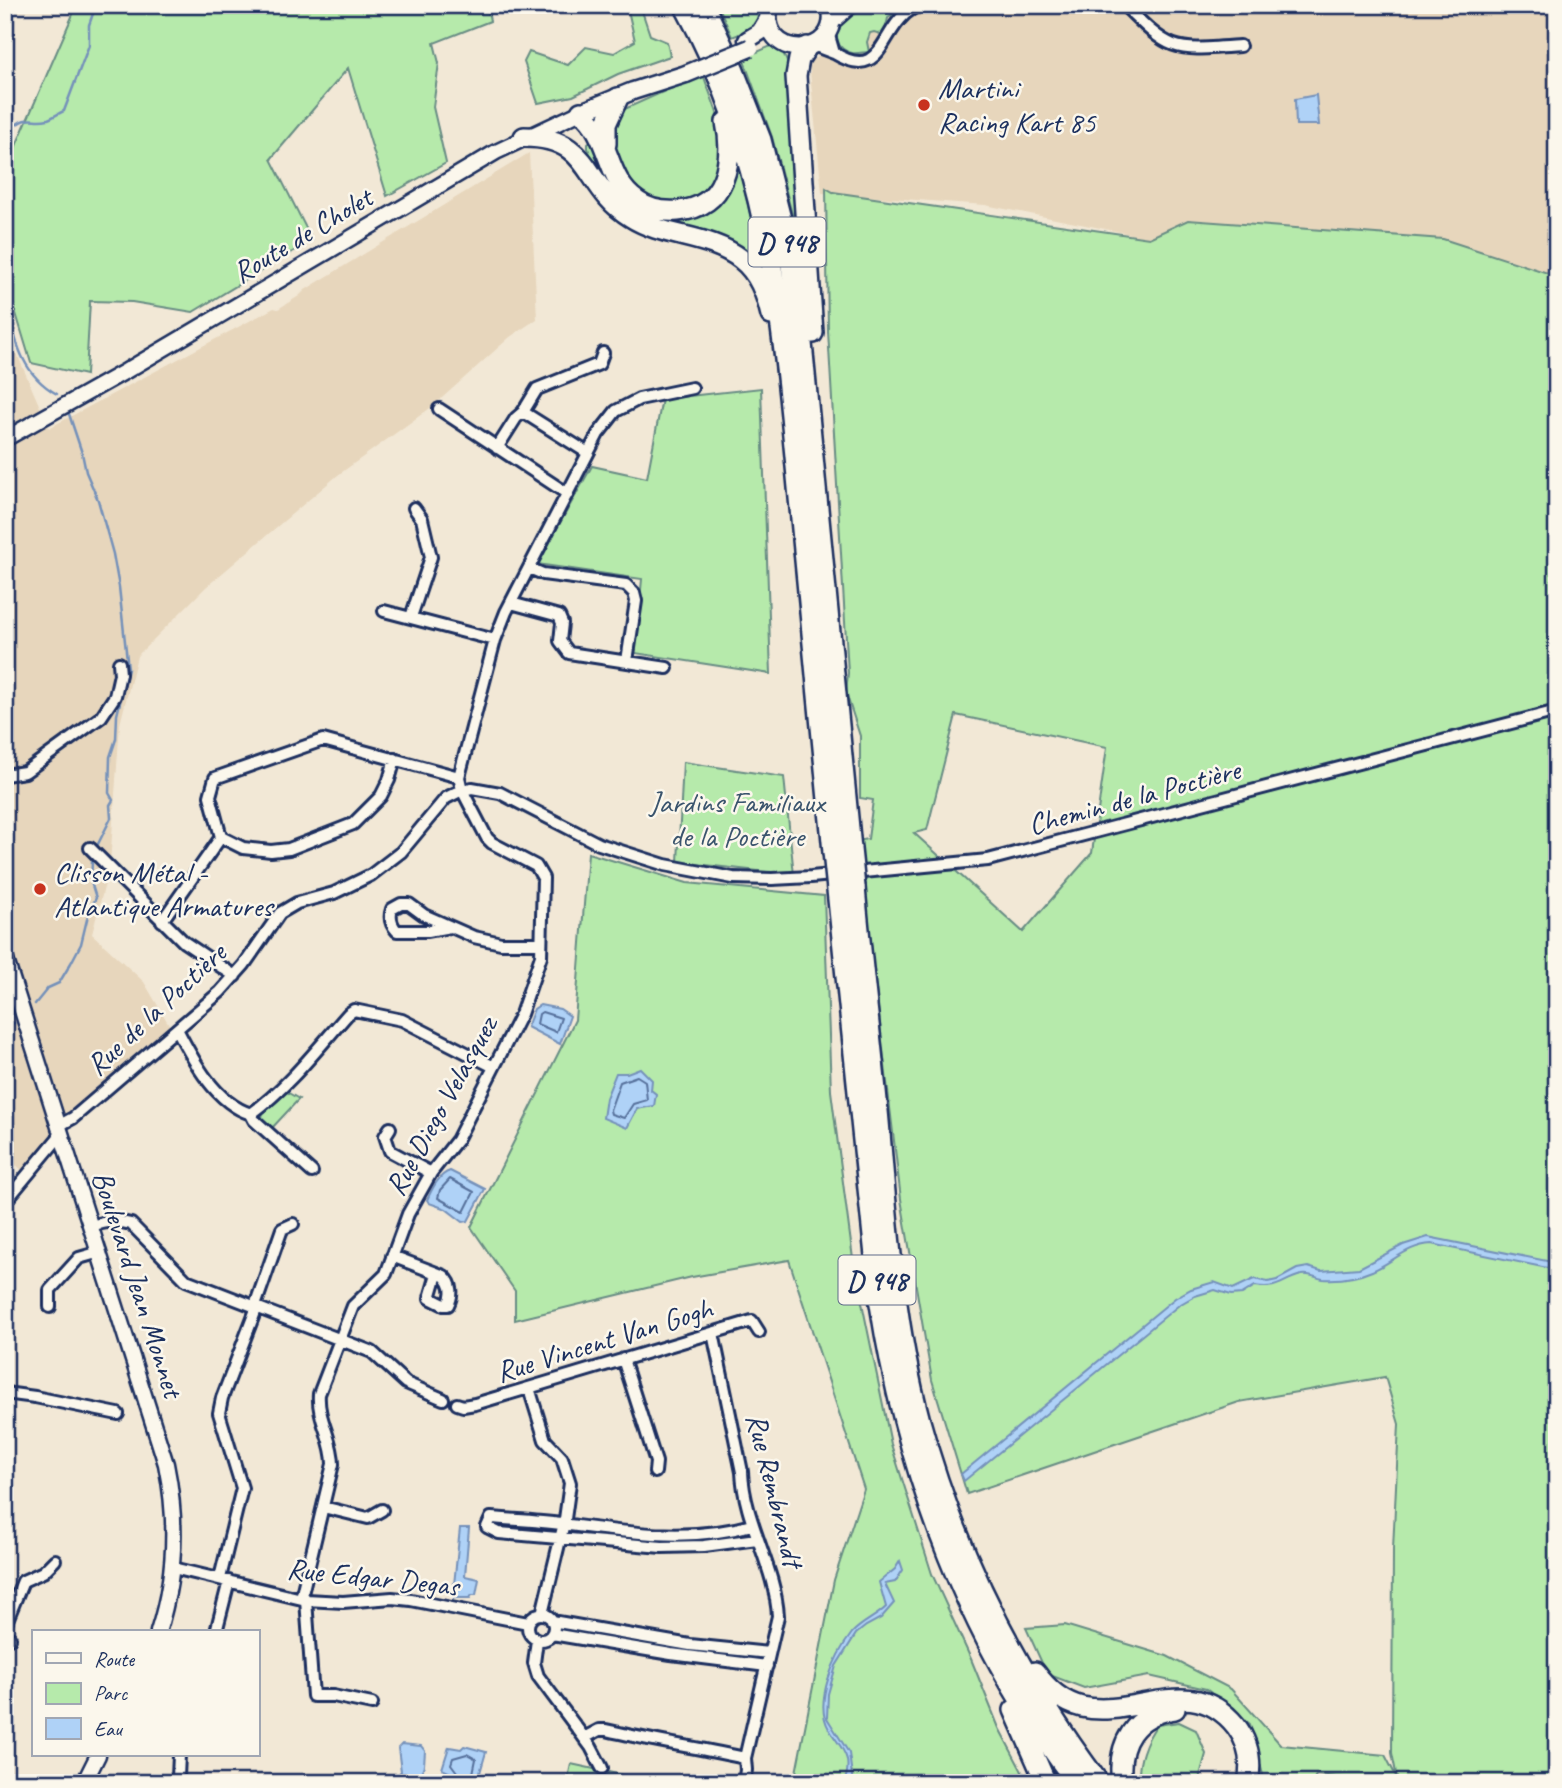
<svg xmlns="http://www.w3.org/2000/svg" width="1562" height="1788" viewBox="0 0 1562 1788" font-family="Caveat,sans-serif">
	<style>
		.built { fill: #e7d6bc }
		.green { fill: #b6eaab; stroke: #688c84; stroke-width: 2; fill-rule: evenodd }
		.water { fill: #afd2f7; stroke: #7491ba; stroke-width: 2 }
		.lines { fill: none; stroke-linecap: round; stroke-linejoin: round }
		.shore { stroke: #56709b; stroke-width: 2 }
		.stream { stroke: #7491ba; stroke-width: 2.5 }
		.street-casing { stroke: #1b2f5e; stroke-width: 16 }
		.secondary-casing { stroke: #1b2f5e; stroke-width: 19 }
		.primary-casing { stroke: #1b2f5e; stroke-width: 21 }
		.highway-casing { stroke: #1b2f5e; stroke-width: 24 }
		.street { stroke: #fbf7ec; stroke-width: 10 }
		.secondary { stroke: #fbf7ec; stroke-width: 14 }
		.primary { stroke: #fbf7ec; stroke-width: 16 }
		.highway { stroke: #fbf7ec; stroke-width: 19 }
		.primary-bridge-casing { stroke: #1b2f5e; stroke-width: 21; stroke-linecap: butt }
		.highway-bridge-casing { stroke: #1b2f5e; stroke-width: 24; stroke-linecap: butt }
		.primary-bridge { stroke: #fbf7ec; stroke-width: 16 }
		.highway-bridge { stroke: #fbf7ec; stroke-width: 19 }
		.poi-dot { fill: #c8321e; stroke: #fbf7ec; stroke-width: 2.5 }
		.labels { text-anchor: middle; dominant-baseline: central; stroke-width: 5; stroke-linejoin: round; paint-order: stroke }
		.shield { fill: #fbf7ec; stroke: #5e6b89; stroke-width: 2 }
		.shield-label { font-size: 28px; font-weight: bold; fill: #1b2f5e }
		.poi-label { font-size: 30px; fill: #1b2f5e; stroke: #fbf7ec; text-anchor: start }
		.street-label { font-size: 30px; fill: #1b2f5e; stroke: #fbf7ec }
		.park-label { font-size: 30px; fill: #3a546d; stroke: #fbf7ec }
	</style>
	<rect width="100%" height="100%" fill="#f2e8d6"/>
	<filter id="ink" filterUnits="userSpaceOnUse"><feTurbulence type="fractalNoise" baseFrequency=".0143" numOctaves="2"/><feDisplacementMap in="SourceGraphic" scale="14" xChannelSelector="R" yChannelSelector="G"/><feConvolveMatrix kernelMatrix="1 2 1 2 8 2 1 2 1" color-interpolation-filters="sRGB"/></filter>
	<g filter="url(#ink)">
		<path class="built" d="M857 5H1557V279L1188 220 1150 238 985 205 822 193 809 62 837 46 833 31Z
			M529 153 537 319 510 337 433 406 338 475 206 587 137 656 120 724 110 864 92 934 144 982 171 1028 22 1170 5 1156V326L49 428 274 308 278 309 299 296 305 290Z"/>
		<path class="green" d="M77 5H487L490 21 434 43 439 63 433 107 446 163 387 196 348 68 271 159 312 240 193 312 132 302 90 301 86 375 31 363 5 277V171Z
			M625 5H640L650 35 667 42 670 56 618 74 573 96 538 103 524 62 529 52 568 65 586 47 614 53 635 41 628 10Z
			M718 5H760L755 28 732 37Z
			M861 5H906L888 18 884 35 874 32 870 33 867 42 869 52C864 52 857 54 852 53 838 50 831 35 839 23 845 15 854 11 861 5Z
			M771 46 782 50 788 64 800 245 772 137 743 58Z
			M703 74C709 92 718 112 722 130 735 209 635 234 617 154 612 135 612 130 618 112Z
			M592 140 628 202 697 210 734 148 768 286 751 261 640 215 596 171 588 148V143Z
			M826 188 833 192 1149 238 1188 220 1443 239 1557 276V1783H1398L1316 1775 1312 1783H1265L1250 1724 1206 1689 1149 1676 1084 1688 1047 1674 1026 1628 1065 1625 1167 1656 1231 1689 1281 1745 1385 1755 1397 1778 1392 1753 1393 1549 1399 1424 1385 1377 1239 1402 967 1494 932 1380 901 1199 858 841 868 839 873 800 860 798V736L846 693 848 673 828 331ZM956 715 1107 747 1092 853 1023 932 914 833 927 830Z
			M761 388 771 674 635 653 642 579 537 564 592 466 647 478 662 399Z
			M683 762 784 777 794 875 678 862Z
			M588 853 687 883 824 896 831 1091 853 1259 891 1444 932 1574 971 1659 999 1728 1028 1783H794L834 1580 864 1489 789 1260 692 1277 515 1320V1291L471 1227 575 1020Z
			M285 1091 299 1099 272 1128 262 1118 263 1111Z
			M1179 1722 1196 1730 1206 1754 1199 1779 1201 1783H1140C1136 1765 1146 1739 1157 1725Z
			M571 1764 659 1783H567Z"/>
		<path class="water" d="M1316 95 1319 125H1296L1295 99Z
			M540 1005 560 1009 570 1016 560 1044 527 1027 534 1009Z
			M640 1068 652 1080 651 1090 656 1094 654 1106 637 1109 627 1128 603 1118 606 1098 616 1073H627Z
			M450 1171 485 1189 468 1221 463 1222 446 1209 429 1203 427 1200C432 1189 439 1174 450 1171Z
			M1428 1237 1557 1263V1270L1432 1244C1408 1245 1393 1262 1372 1271 1358 1277 1339 1280 1323 1279 1315 1278 1310 1273 1302 1275 1281 1280 1279 1290 1255 1286L1242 1294 1231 1295 1215 1290 1195 1296 1179 1305 964 1481 961 1474 1175 1298 1191 1289 1214 1282 1233 1289 1254 1279 1268 1282 1277 1280 1297 1269 1308 1267 1321 1271 1359 1268 1403 1245Z
			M460 1528H469L465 1576 479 1579 476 1595H472L470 1598H454L453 1594Z
			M900 1561 903 1570 895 1582 885 1584 894 1603 881 1618 866 1626 856 1634 836 1666 828 1694 827 1718 849 1753 853 1783H844C854 1756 841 1749 829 1729 813 1702 835 1655 852 1633 862 1622 876 1617 886 1607L879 1582 895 1569Z
			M402 1744 421 1746 425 1751 424 1765 417 1783H393L401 1771 398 1748Z
			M464 1746 486 1752 477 1783H450L451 1773 442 1769 449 1747 461 1749Z"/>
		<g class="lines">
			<path class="shore" d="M542 1012 561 1018 556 1032 537 1024 539 1014Z
				M637 1076 645 1081 647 1100 633 1104 624 1118 611 1114 610 1110 620 1082Z
				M450 1179 474 1192 464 1212 438 1198 440 1190Z
				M457 1783V1772L451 1764 453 1758 467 1754 476 1759 471 1783"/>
			<path class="stream" d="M5 170 15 130 11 129C28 113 32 123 48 119 54 117 59 113 64 111L89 45V25L96 5
				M5 298C15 337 19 373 57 394
				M69 414 82 453 86 472 98 500 113 554 119 587 128 669 117 715 116 739 110 757 109 793 113 800 110 805 111 818 97 846
				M35 1004 48 988 59 983 71 963 81 944 89 911 96 898 91 882 92 862
				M5 1029 14 1023"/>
			<defs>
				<path id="street" d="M1124 5C1172 53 1173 51 1240 46
					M813 45 834 53 828 32
					M834 53C880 81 880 37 904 15 908 11 914 8 918 5
					M439 409 568 494
					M523 412 588 453
					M497 448 516 418 523 412 537 389 599 364 603 353
					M529 568 543 574 626 585 634 593 636 601 627 661
					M511 603 559 616 562 623 560 641 569 653 667 668
					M384 611 495 640
					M411 617 431 557 422 519 414 508
					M5 775 25 772 101 717 115 696 120 674 119 663
					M221 837 243 848 271 851 289 849 353 824 381 796 389 780 395 759
					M90 848 184 942 235 976
					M162 921 221 837 210 796 215 778 323 740 459 777
					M450 927 428 931H397C391 925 389 918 392 909L401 904H409L424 915 474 937 501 943H541
					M177 1029C193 1060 215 1103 251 1114L254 1120 312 1172
					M251 1114C289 1086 317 1049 348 1014L354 1010 402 1020 494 1067
					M60 1125 73 1118 220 992 244 965 280 913 297 903 334 893 371 875 401 852 446 798 462 790 472 788 500 793 599 844 665 865 733 878 772 879 811 877 988 860 1557 711
					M390 1128 385 1136 390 1151 431 1173
					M5 1202 58 1138 63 1136
					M92 1226C106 1221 116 1220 131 1224L186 1280 372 1352 406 1383 443 1399
					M392 1256 444 1276C453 1284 453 1295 448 1305H444L430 1298 437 1274
					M50 1307V1290L79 1258 100 1252
					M713 1333 742 1472C744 1522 775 1566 778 1616L745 1758 746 1770 744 1783
					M623 1359 656 1462 655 1472
					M529 1388 545 1440 562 1458 570 1483 565 1519 542 1614
					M5 1393 35 1397 118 1414
					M457 1404 463 1406 475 1404 752 1321 759 1332
					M323 1507 368 1518 382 1510
					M752 1525C689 1543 625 1532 561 1524 538 1521 514 1520 491 1518L487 1527 499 1533 662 1547 704 1546 757 1539
					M173 1568 306 1600 343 1602 392 1598 411 1600 528 1623
					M220 1578 242 1488 219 1413 222 1398 255 1312 256 1303 282 1229 293 1224
					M528 1627a13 13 0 1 1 26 0a13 13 0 1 1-26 0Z
					M552 1621 690 1645 769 1653
					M5 1625 23 1581 43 1572 55 1560
					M216 1632 229 1581
					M552 1634 671 1654 767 1666
					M5 1636 10 1638
					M537 1640 534 1663 538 1676 591 1747 602 1768
					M372 1704 333 1696H313L306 1600 302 1594 333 1464C333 1439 317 1419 319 1394L353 1306 386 1274 408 1214 431 1173 457 1140 521 1014 541 956 543 878 536 866 492 843 487 838 462 790 459 777 495 640 506 612 598 434 616 411 639 399 692 388
					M584 1738 599 1730H606C652 1741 699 1748 745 1758
					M5 1781 8 1783
					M175 1783 178 1777 179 1755"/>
				<path id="secondary" d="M5 439 126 371 496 152 581 112
					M5 957 166 1464C178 1522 176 1576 158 1632
					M84 1783 98 1755"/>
				<path id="primary" d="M770 5C755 62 845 61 830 5
					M832 21 850 5
					M747 40 760 32 768 19
					M581 112 633 91 686 74"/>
				<path id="highway" d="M684 5C771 164 782 322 799 498 811 616 822 734 833 852
					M704 5 734 71 761 140 789 251 802 343 851 849
					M807 47 799 59 796 76 813 333
					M581 112C611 135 605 180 637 201 649 210 663 212 678 211 726 208 734 160 726 122
					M524 137C594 137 582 187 631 217 664 238 709 234 741 259 759 273 766 294 771 315
					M606 144V124L618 98
					M855 887C862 969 873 1051 880 1133 888 1230 895 1327 920 1421 956 1553 1017 1674 1099 1783
					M837 890 880 1304C907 1476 969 1644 1077 1783
					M1035 1672C1047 1689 1062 1702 1082 1707 1136 1719 1192 1671 1236 1726 1249 1743 1252 1763 1248 1783
					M1014 1710 1046 1783
					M1122 1783C1116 1743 1135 1714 1175 1709"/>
			</defs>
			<use href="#street" class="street-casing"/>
			<use href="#secondary" class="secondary-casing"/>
			<use href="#primary" class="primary-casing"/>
			<use href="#highway" class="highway-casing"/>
			<use href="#street" class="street"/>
			<use href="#secondary" class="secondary"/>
			<use href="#primary" class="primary"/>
			<use href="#highway" class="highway"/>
			<defs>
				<path id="primary-bridge" d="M686 74 750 48"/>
				<path id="highway-bridge" d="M851 849 855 887
					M833 852 837 890"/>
			</defs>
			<use href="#primary-bridge" class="primary-bridge-casing"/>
			<use href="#highway-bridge" class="highway-bridge-casing"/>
			<use href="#primary-bridge" class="primary-bridge"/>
			<use href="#highway-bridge" class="highway-bridge"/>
		</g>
	</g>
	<g class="poi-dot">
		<circle cx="924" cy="105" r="7"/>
		<circle cx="40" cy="889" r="7"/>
	</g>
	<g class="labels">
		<g class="shield">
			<rect x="748.5" y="217.5" width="77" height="49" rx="5"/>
			<rect x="838.5" y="1255.5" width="77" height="49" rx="5"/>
		</g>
		<g class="shield-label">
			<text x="787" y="242">D 948</text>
			<text x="877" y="1280">D 948</text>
		</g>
		<g class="poi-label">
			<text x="938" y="88">Martini<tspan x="938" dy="34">Racing Kart 85</tspan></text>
			<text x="54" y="872">Clisson Métal -<tspan x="54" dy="34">Atlantique Armatures</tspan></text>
		</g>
		<g class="street-label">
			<text transform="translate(302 235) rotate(-31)">Route de Cholet</text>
			<text transform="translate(1134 797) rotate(-15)">Chemin de la Poctière</text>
			<text transform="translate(156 1009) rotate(-43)">Rue de la Poctière</text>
			<text transform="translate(441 1106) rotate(-61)">Rue Diego Velasquez</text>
			<text transform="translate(138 1284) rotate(72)">Boulevard Jean Monnet</text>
			<text transform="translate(604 1340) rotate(-17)">Rue Vincent Van Gogh</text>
			<text transform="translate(775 1490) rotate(76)">Rue Rembrandt</text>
			<text transform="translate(373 1577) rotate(6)">Rue Edgar Degas</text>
		</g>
		<g class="park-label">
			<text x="737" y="802">Jardins Familiaux<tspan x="737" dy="34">de la Poctière</tspan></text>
		</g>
	</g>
	<rect width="1562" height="1788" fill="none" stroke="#fbf7ec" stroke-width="28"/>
	<rect x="14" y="14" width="1534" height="1760" fill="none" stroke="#1b2f5e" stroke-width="2.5" filter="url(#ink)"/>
	<rect x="32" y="1630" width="228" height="126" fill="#fbf7ec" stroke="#a1a7b3" stroke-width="2"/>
	<rect x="46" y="1653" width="35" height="10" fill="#fbf7ec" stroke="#a1a7b3" stroke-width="2"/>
	<text x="94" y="1666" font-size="21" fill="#1b2f5e">Route</text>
	<rect x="46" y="1683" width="35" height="21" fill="#b6eaab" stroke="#a1a7b3" stroke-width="2"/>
	<text x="94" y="1700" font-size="21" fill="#1b2f5e">Parc</text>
	<rect x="46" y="1718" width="35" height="21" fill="#afd2f7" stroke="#a1a7b3" stroke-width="2"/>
	<text x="94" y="1736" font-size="21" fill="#1b2f5e">Eau</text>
</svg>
